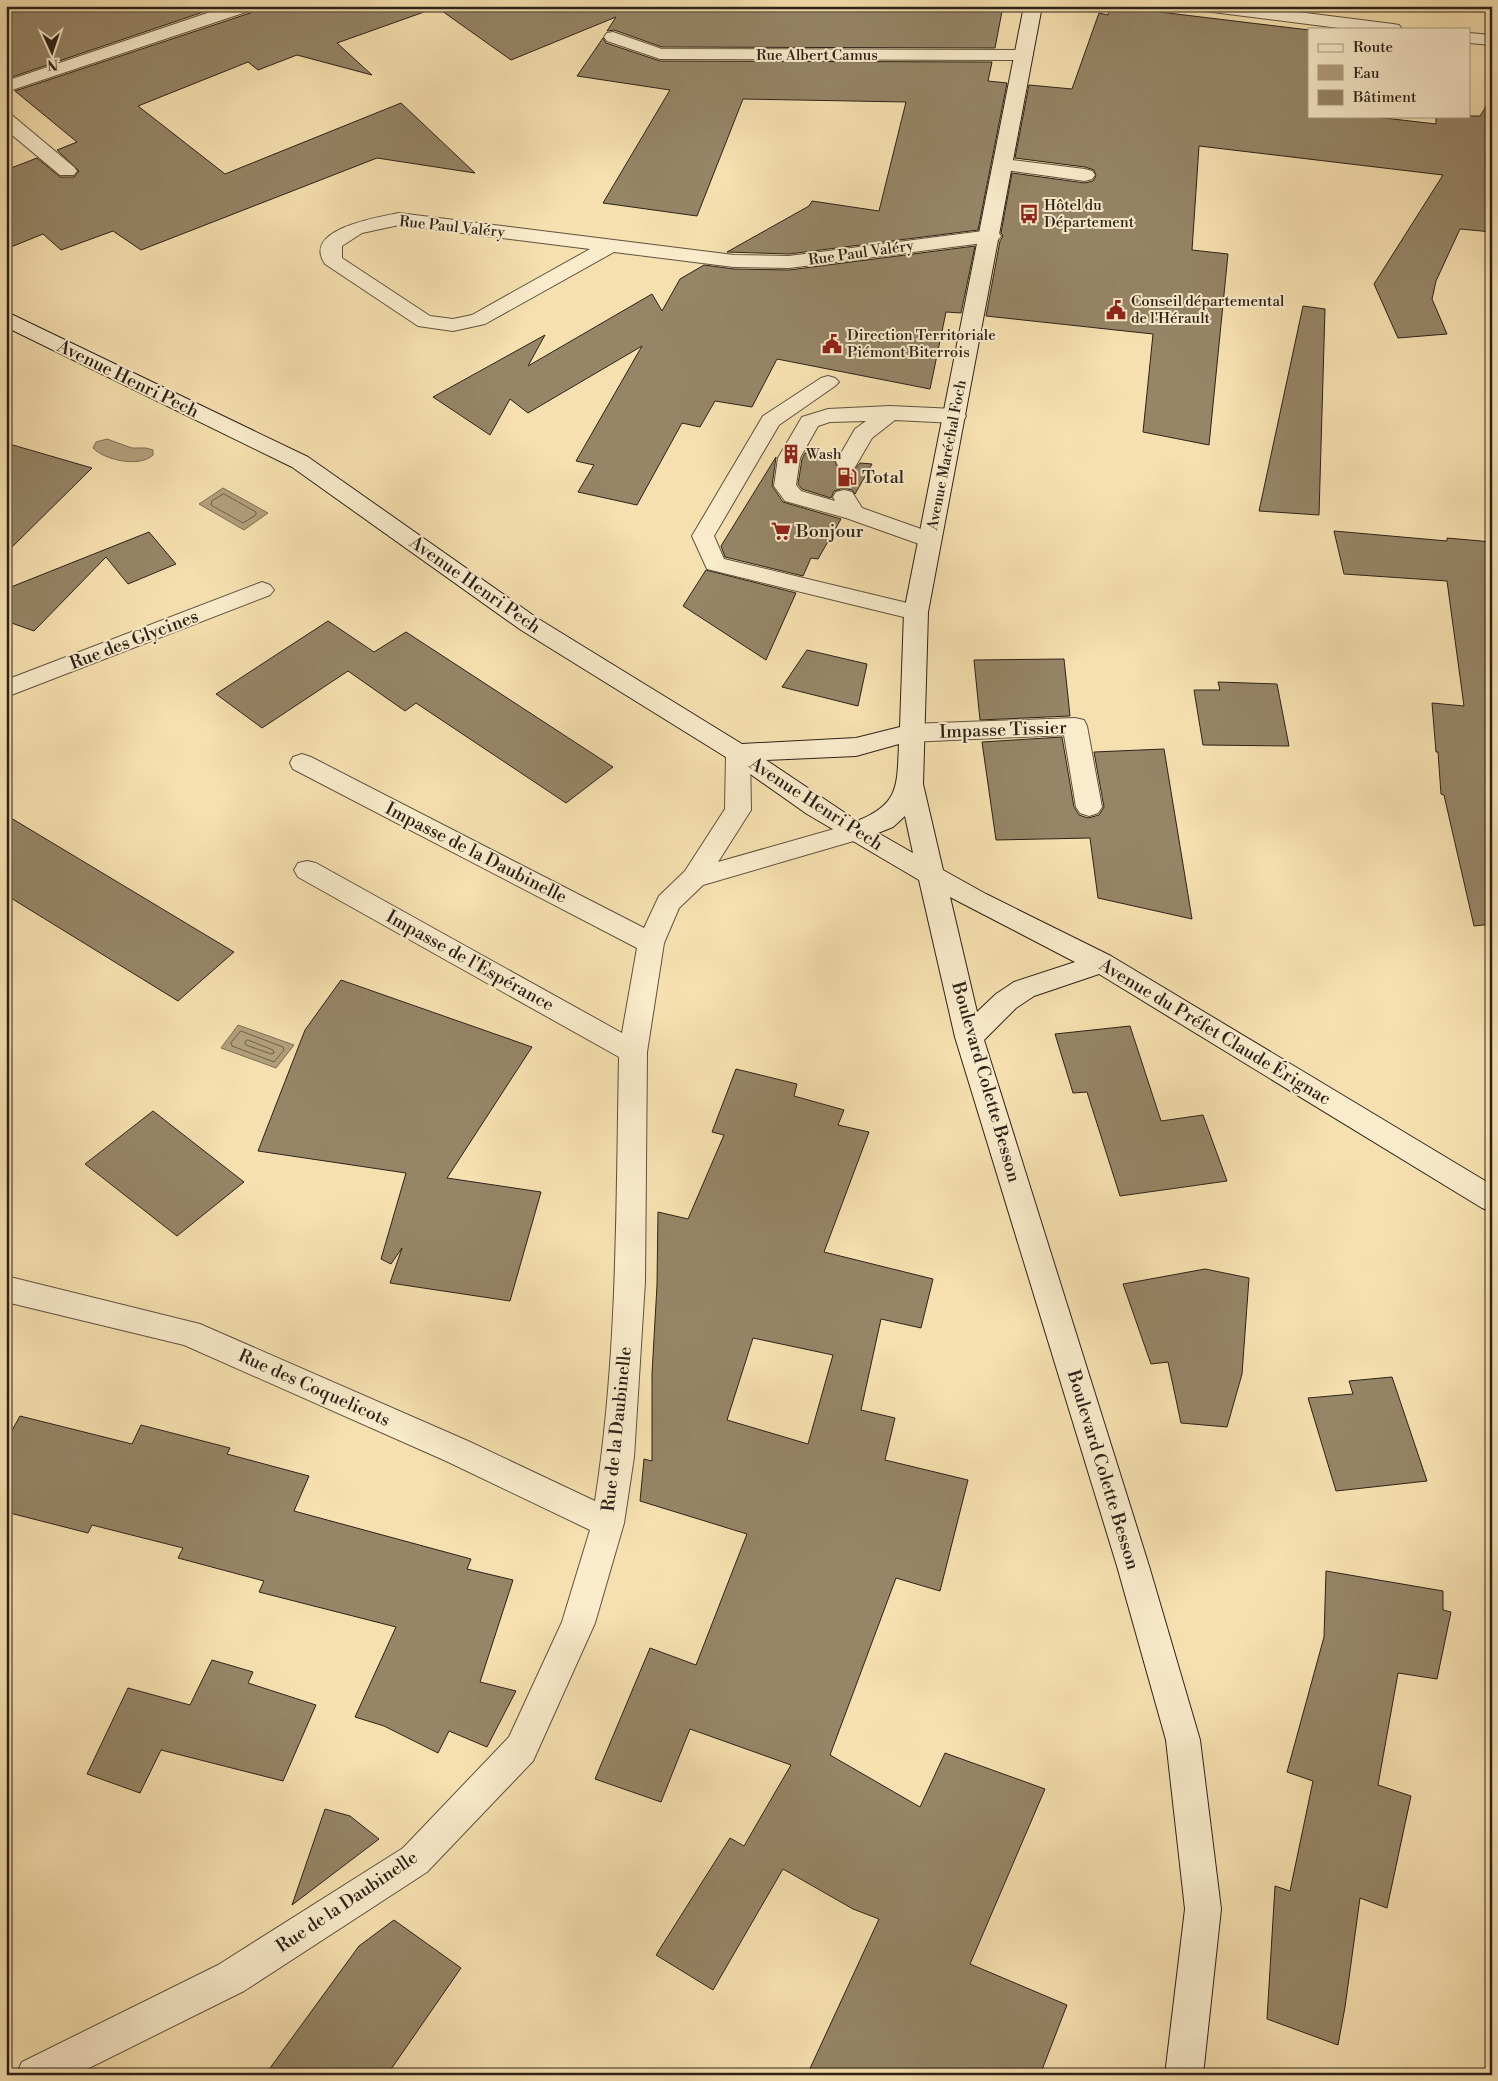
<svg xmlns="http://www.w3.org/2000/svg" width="1498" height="2081" viewBox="0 0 1498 2081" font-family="'Libre Bodoni',serif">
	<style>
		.water { fill: #b29f7c; stroke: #7d6d54 }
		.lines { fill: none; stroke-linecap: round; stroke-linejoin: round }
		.shore { stroke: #70604a; stroke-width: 1 }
		.building { fill: #968567; stroke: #2d2219; fill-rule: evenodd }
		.lane-casing { stroke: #5f523e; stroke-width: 2 }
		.street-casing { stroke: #5f523e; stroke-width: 2 }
		.secondary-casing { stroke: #2d2219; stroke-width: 2 }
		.lane { fill: #f9ebcb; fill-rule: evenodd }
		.street { fill: #f9ebcb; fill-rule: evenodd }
		.secondary { fill: #f9ebcb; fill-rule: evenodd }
		.labels { text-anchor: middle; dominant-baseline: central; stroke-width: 4; stroke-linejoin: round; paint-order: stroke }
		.far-street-label { font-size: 15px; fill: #2d2219; stroke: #f9ebcb }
		.far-poi-label { font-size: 15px; fill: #2d2219; stroke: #f9ebcb; text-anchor: start }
		.street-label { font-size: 18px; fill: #2d2219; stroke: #f9ebcb }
		.poi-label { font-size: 18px; fill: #2d2219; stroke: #f9ebcb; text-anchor: start }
	</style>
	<rect width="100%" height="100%" fill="#f6e0af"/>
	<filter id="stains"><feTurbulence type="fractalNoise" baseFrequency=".004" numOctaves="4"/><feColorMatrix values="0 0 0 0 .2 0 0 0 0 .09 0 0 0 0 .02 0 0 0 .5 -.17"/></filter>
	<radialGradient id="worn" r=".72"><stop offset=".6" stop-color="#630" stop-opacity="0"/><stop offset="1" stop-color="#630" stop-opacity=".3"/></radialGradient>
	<path class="water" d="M107 439 132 448H146L153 450V455C140 468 104 460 93 448L96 442Z
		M223 488 268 513 244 530 199 504Z
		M238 1025 294 1045 276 1068 221 1048Z"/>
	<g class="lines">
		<path class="shore" d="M224 494 256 512V515L243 523 211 505 212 501Z
			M241 1031 283 1047 284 1050 274 1062 232 1046 231 1043Z
			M248 1040 273 1050 274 1053 271 1054 246 1045 245 1042Z"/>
	</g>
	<path class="building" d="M6 6H221L6 79Z
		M257 6H423L424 12 337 43 372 75 297 55 258 70 248 62 138 106 225 174 401 103 475 173 377 158 141 250 113 231 61 250 43 234 6 249V170L37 158 60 177H74L79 171 57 150 77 142 15 91 253 12Z
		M435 6H1003L995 48 662 47 614 30 607 31 616 17 511 60Z
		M1110 6 1309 30V116H1367L1436 124V116H1480L1492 97V232L1460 229 1436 281 1432 299 1447 334 1398 338 1374 284 1443 175 1199 146 1192 250 1228 254 1209 445 1143 432 1153 334 986 316 1000 241 1003 236 1001 233 1012 173 1085 183 1093 181 1096 176 1094 170 1085 167 1015 158 1029 85 1072 89 1099 13 1108 15Z
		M603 38 606 43 660 61 992 62 988 81 1007 83 978 230 789 254 727 252 809 206 812 201 879 211 906 102 743 99 697 216 603 203 670 90 577 76Z
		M975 246 961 313 946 312 930 389 777 359 752 407 715 401 700 427 682 423 637 505 578 492 594 465 576 461 642 346 528 413 510 399 490 435 433 397 545 335 528 366 652 294 662 311 680 279 704 265 734 269 789 270Z
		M1303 306 1325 309 1319 515 1259 511Z
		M6 443 92 468 6 553Z
		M805 453 835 460 837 468 847 471 855 469 860 463 872 464 855 494 852 490 844 488 834 491 831 498 802 489 798 484 802 459Z
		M776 457 772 486 783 502 841 519 818 559 811 558 803 576 725 557 721 546Z
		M1334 531 1447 541V538L1492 542V924L1474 926 1444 795 1441 794 1438 752H1436L1432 703 1464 706 1447 581 1344 574Z
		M149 532 176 564 128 584 106 557 34 631 6 621V589Z
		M706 570 796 593 766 660 683 606Z
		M328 621 374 652 406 632 613 767 566 803 416 703 405 711 348 671 262 728 216 694Z
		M807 650 867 664 858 706 782 687Z
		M1064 659 1070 716 980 720 974 660Z
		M1218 682 1277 684 1289 746 1203 745 1194 690H1220Z
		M1062 737 1074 807 1079 815 1088 818 1099 815 1104 807 1094 752 1164 749 1192 919 1098 898 1090 838 996 840 982 742Z
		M6 815 234 952 178 1001 6 895Z
		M341 980 532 1047 447 1178 541 1192 510 1301 390 1283 402 1248 391 1264 381 1259 406 1173 258 1151 305 1030Z
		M1130 1026 1161 1121 1203 1115 1227 1181 1120 1196 1087 1092 1073 1093 1055 1034Z
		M736 1069 797 1084 794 1096 844 1110 838 1125 869 1132 824 1252 933 1279 921 1328 881 1319 861 1410 895 1418 885 1460 968 1480 940 1591 896 1578 830 1755 920 1807 945 1753 1045 1789 970 1964 1067 2005 1040 2075H807L879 1919 853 1909 783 1869 713 1990 656 1955 730 1838 744 1846 791 1765 690 1729 661 1802 595 1779 650 1648 696 1665 747 1534 640 1501 644 1459 652 1461V1374L657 1285 658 1212 688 1219 724 1135 712 1132ZM753 1338 833 1355 808 1444 727 1420Z
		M153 1111 244 1182 177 1236 85 1164Z
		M1205 1269 1249 1278 1242 1374 1227 1427 1181 1423 1168 1362 1151 1364 1123 1284Z
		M1392 1377 1427 1481 1336 1491 1308 1398 1353 1394 1349 1381Z
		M20 1416 132 1444 141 1425 230 1448 227 1454 309 1476 294 1511 471 1559 467 1569 513 1580 480 1682 516 1691 487 1747 449 1731 438 1753 384 1726 355 1717 396 1627 259 1592 264 1581 178 1558 183 1548 92 1525 88 1533 6 1512V1441Z
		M1326 1571 1443 1591V1610L1451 1612 1437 1679 1398 1673 1378 1785 1411 1796 1387 1908 1360 1898 1345 2007 1338 2045 1267 2019 1275 1886 1290 1891 1313 1781 1287 1772 1324 1637Z
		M212 1660 253 1672 248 1683 316 1705 283 1781 161 1750 140 1793 87 1774 128 1688 190 1705Z
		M325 1809 350 1816 379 1839 292 1905Z
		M394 1920 461 1968 387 2075H265L359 1946Z"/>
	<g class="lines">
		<defs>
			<path id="lane" d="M1004 159 1085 169 1092 171 1095 175 1092 179 1085 181 997 169 994 165 997 161Z
				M828 376 835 378 839 382 835 386 779 425 714 536 724 559 924 607 928 612 924 617 916 620 707 569 692 536 763 416 821 378Z
				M890 406 955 409 963 411 966 416 963 421 955 423 895 420 872 438 855 467 847 469 839 467 836 462 855 429 866 421 830 422 818 426 800 458 796 485 801 491 835 501 833 497 836 492 844 490 852 492 862 508 938 535 941 540 938 545 930 547 922 545 846 518 785 501 774 486 778 458 802 417 828 409Z
				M1075 718 1084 720 1087 726 1102 807 1098 813 1089 816 1080 813 1076 807 1064 735 910 742 901 739 898 733 901 727 910 724Z"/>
			<path id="street" d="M228 6H255L252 10 6 92V81Z
				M1195 6H1250L1393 24 1399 25 1402 29H1347L1204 11 1198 10Z
				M613 32 662 49 1024 50 1030 51 1033 55 1030 59 1024 60 660 59 607 41 604 37 607 33Z
				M1469 33 1492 35V45L1469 43Z
				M6 114 13 116 74 167 77 171 74 175H60L6 130Z
				M399 213 734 255 789 256 991 230 998 232 1001 236 998 240 991 242 789 268 734 267 614 252 485 324 453 331 418 326 325 264C301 229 379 217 399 213ZM399 225 590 249 472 315 453 319 430 316 342 258V246L362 233Z
				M262 582 270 585 274 590 270 595 6 697V680Z
				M738 744 747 747 750 753 751 810 718 862 855 823 864 826 868 832 864 838 703 885 679 908 664 943 647 1052 645 1282 634 1457 624 1523 595 1623 533 1761 427 1872 244 1991 75 2075H16L22 2062 218 1965 403 1848 509 1737 562 1622 590 1530 446 1461 184 1345 6 1302V1276L200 1324 468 1441 595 1501C618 1355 616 1205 619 1057L298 877 294 870 298 863 307 861 316 863 622 1033 637 948 293 769 290 763 293 757 302 754 311 757 644 928 659 896 685 871 725 809 726 753 729 747Z"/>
			<path id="secondary" d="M1024 6H1042L928 612 923 784 943 870 986 894 1111 956 1492 1185V1212L1482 1208 1099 974 1034 996 1016 1008 984 1040 1149 1566 1200 1740 1221 1909 1203 2075H1165L1185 1909 1166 1740 1117 1566 955 1037 919 880 807 814 729 759 521 630 292 467 6 327V313L13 315 308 457 537 618 742 744 856 738 900 727 904 612ZM899 744C897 785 900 804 857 821L766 760 856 756ZM905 816 913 853 878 833 893 827ZM950 897 1075 962 1014 982 996 994 977 1012Z"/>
		</defs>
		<use href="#lane" class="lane-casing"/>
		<use href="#street" class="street-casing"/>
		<use href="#secondary" class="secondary-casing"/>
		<use href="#lane" class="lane"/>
		<use href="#street" class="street"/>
		<use href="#secondary" class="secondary"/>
	</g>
	<defs>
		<symbol id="bus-bare" viewBox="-9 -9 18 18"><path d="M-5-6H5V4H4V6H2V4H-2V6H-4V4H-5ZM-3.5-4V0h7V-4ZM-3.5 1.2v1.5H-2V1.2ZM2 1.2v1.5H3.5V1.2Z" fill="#8f2418" stroke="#f9ebcb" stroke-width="2.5" paint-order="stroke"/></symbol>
		<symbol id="civic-bare" viewBox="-9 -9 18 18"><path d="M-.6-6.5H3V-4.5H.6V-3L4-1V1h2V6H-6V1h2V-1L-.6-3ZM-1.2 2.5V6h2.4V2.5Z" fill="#8f2418" stroke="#f9ebcb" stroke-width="2.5" paint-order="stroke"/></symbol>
		<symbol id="building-bare" viewBox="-9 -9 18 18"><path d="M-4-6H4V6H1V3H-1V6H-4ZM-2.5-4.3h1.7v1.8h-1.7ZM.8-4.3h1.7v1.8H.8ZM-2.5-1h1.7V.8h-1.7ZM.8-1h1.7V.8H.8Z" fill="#8f2418" stroke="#f9ebcb" stroke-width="2.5" paint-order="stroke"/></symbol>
		<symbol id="fuel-bare" viewBox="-9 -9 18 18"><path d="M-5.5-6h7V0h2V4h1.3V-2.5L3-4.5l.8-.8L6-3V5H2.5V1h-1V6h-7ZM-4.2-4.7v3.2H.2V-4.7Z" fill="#8f2418" stroke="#f9ebcb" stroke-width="2.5" paint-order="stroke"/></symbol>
		<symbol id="supermarket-bare" viewBox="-9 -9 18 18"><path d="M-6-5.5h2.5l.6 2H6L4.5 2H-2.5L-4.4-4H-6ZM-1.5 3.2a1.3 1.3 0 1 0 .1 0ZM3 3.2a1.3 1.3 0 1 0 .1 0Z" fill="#8f2418" stroke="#f9ebcb" stroke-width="2.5" paint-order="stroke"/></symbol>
	</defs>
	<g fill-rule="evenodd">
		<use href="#bus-bare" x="1015" y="200" width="28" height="28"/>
		<use href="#civic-bare" x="1102" y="296" width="28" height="28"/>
		<use href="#civic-bare" x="818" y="330" width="28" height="28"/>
		<use href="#building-bare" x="777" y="440" width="28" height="28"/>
		<use href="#fuel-bare" x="833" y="463" width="28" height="28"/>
		<use href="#supermarket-bare" x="767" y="517" width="28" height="28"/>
	</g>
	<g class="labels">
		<g class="far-street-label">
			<text x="817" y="55">Rue Albert Camus</text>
			<text transform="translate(452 227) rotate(6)">Rue Paul Valéry</text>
			<text transform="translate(861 253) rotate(-8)">Rue Paul Valéry</text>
			<text transform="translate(947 455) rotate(-79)">Avenue Maréchal Foch</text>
		</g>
		<g class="far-poi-label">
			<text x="1044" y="205">Hôtel du<tspan x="1044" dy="17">Département</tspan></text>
			<text x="1131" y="301">Conseil départemental<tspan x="1131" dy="17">de l'Hérault</tspan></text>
			<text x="847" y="335">Direction Territoriale<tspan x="847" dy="17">Piémont Biterrois</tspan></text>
			<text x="806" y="454">Wash</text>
		</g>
		<g class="street-label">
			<text transform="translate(128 379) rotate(26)">Avenue Henri Pech</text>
			<text transform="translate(475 585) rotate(35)">Avenue Henri Pech</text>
			<text transform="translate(134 640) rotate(-21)">Rue des Glycines</text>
			<text transform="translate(1003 730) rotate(-2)">Impasse Tissier</text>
			<text transform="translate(816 804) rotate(33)">Avenue Henri Pech</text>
			<text transform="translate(476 853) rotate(27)">Impasse de la Daubinelle</text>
			<text transform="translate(470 961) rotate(29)">Impasse de l'Espérance</text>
			<text transform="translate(1215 1032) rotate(31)">Avenue du Préfet Claude Érignac</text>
			<text transform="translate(986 1082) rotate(74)">Boulevard Colette Besson</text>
			<text transform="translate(314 1388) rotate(24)">Rue des Coquelicots</text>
			<text transform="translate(617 1429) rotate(-84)">Rue de la Daubinelle</text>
			<text transform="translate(1103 1470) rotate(73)">Boulevard Colette Besson</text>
			<text transform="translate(347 1902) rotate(-34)">Rue de la Daubinelle</text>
		</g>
		<g class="poi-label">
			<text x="862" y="477">Total</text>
			<text x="796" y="531">Bonjour</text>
		</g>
	</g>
	<rect width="1498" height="2081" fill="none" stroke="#f6e0af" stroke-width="25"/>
	<rect x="8" y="8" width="1483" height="2066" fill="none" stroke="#2d2219" stroke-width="2.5"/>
	<rect x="12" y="12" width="1473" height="2056" fill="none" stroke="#2d2219"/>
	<rect x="1308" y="28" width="162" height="90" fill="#f9ebcb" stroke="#a79b84"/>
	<rect x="1318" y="44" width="25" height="8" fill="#f9ebcb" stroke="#a79b84"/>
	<text x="1353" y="52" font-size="15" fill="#2d2219">Route</text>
	<rect x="1318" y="65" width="25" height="15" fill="#b29f7c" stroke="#a79b84"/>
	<text x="1353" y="78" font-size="15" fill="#2d2219">Eau</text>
	<rect x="1318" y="90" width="25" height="15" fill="#968567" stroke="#a79b84"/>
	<text x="1353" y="102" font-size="15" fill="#2d2219">Bâtiment</text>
	<g transform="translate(52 52) rotate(177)" stroke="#f9ebcb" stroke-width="4" paint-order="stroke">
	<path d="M0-4L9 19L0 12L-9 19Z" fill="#2d2219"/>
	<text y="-8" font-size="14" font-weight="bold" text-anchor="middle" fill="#2d2219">N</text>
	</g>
	<rect width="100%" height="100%" filter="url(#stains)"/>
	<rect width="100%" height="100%" fill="url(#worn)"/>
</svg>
